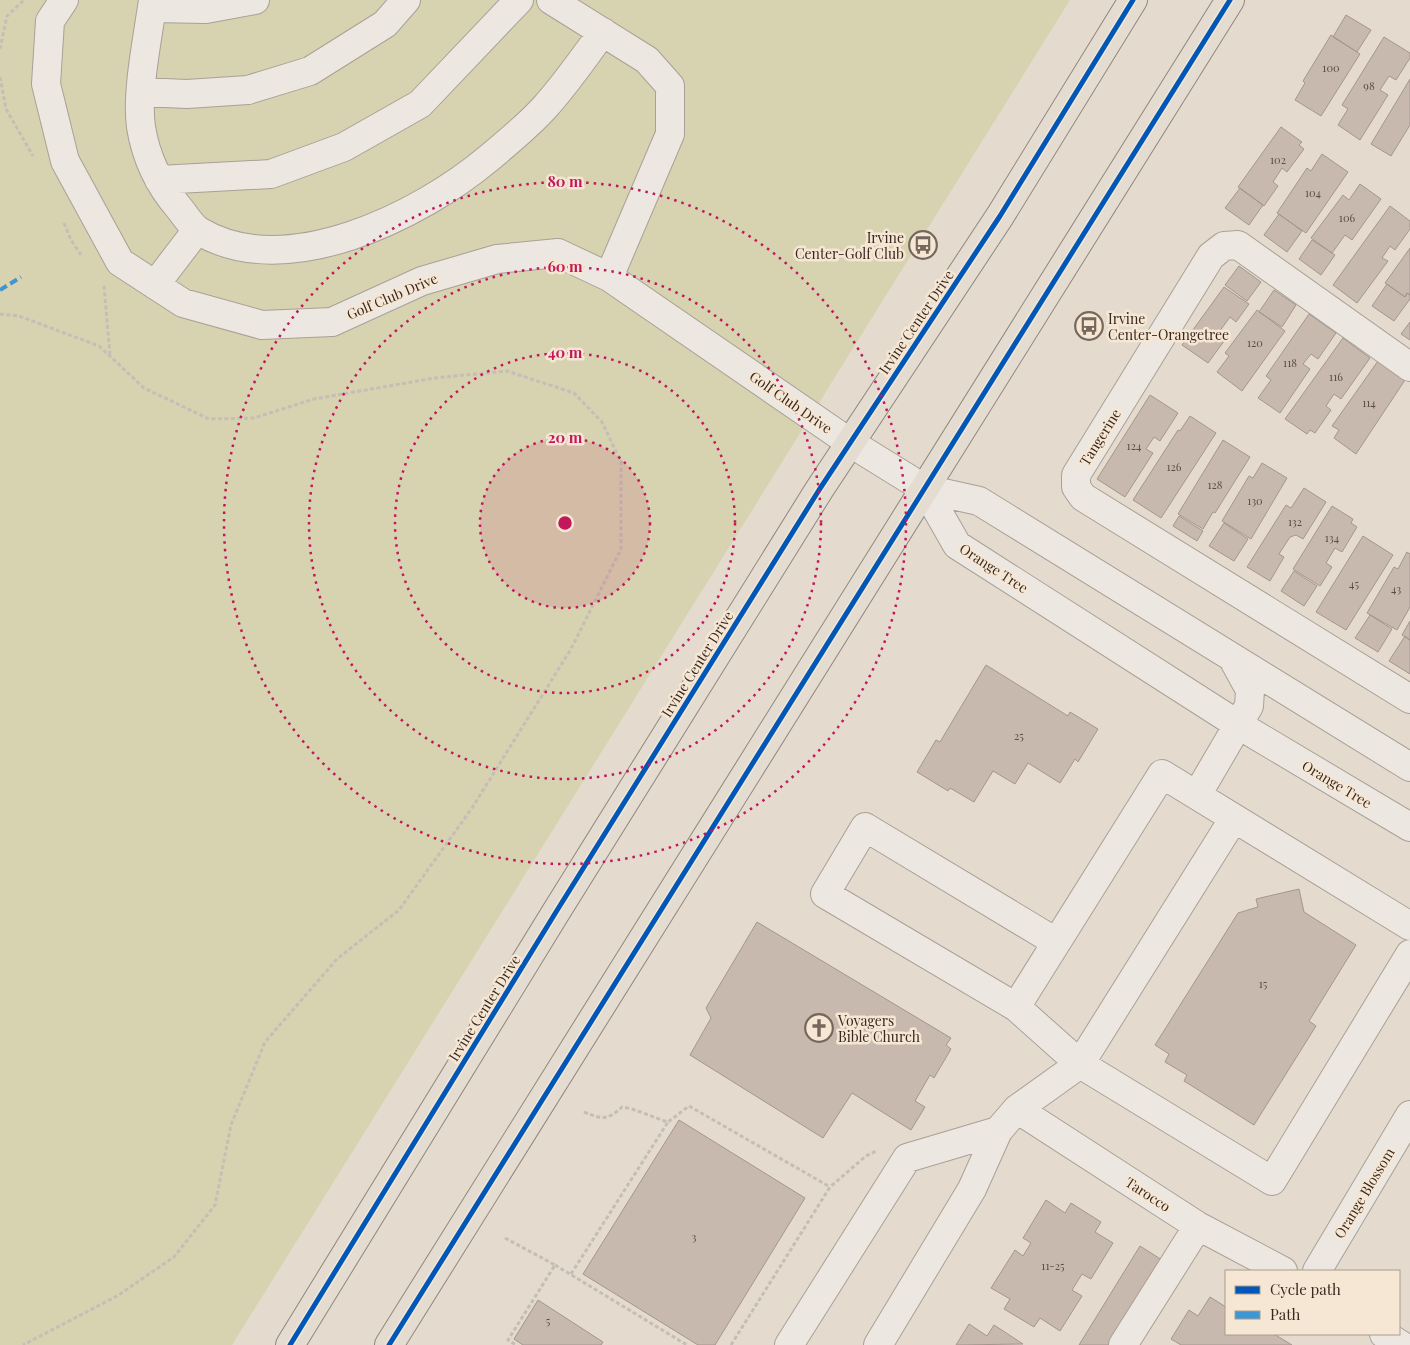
<svg xmlns="http://www.w3.org/2000/svg" width="1410" height="1345" viewBox="0 0 1410 1345" font-family="'Playfair Display',serif">
	<style>
		.green { fill: #d7d2b0 }
		.building { fill: #c8b9af; stroke: #a4968d }
		.lines { fill: none; stroke-linecap: round; stroke-linejoin: round }
		.minor-casing { stroke: #a9a097; stroke-width: 30 }
		.major-casing { stroke: #8f867e; stroke-width: 30 }
		.path { stroke: #c5beb6; stroke-width: 3; stroke-dasharray: 4 2.5; stroke-linecap: butt }
		.minor { stroke: #ece7e0; stroke-width: 28 }
		.major { stroke: #e4dcd1; stroke-width: 28 }
		.quiet { stroke: #3e96d5; stroke-width: 4; stroke-dasharray: 8 4; stroke-linecap: butt }
		.cycleway-casing { stroke: #f5e7d4; stroke-width: 8 }
		.cycleway { stroke: #0057b8; stroke-width: 5 }
		.ring { fill: none; stroke: #c2185b; stroke-width: 2.5; stroke-dasharray: 2.5 5 }
		.labels { text-anchor: middle; dominant-baseline: central; stroke-width: 5; stroke-linejoin: round; paint-order: stroke }
		.number-label { font-size: 11px; fill: #5d4c43 }
		.poi-label { font-size: 14px; fill: #39281f; stroke: #f5e7d4; text-anchor: start }
		.street-label { font-size: 14px; fill: #39281f; stroke: #f5e7d4 }
		.centre { fill: #c2185b; stroke: #f5e7d4; stroke-width: 2.5 }
		.ring-label { font-size: 15px; text-anchor: middle; font-weight: bold; fill: #c2185b; stroke: #f5e7d4; stroke-width: 5; stroke-linejoin: round; paint-order: stroke }
	</style>
	<rect width="100%" height="100%" fill="#e4dbce"/>
	<path class="green" d="M0 0H1070L232 1345H0Z"/>
	<path class="building" d="M1346 15 1371 30 1357 52 1333 37Z
		M1331 35 1360 54 1321 116 1295 100 1305 83 1303 81Z
		M1384 37 1410 53V58L1396 80 1389 76 1380 90 1388 95 1360 140 1338 125 1348 109 1342 105Z
		M1410 79V125L1391 156 1371 144Z
		M1281 127 1302 142 1299 145 1304 149 1287 172 1282 168 1273 182 1278 186 1264 206 1238 187Z
		M1322 154 1348 172 1306 233 1277 213 1307 168 1311 171Z
		M1360 184 1381 199 1352 240 1345 235 1332 253 1311 238 1343 195 1349 200Z
		M1240 188 1263 205 1249 225 1225 208Z
		M1390 206 1410 221V229L1395 250 1390 246 1382 258 1388 261 1357 303 1333 285Z
		M1279 214 1302 231 1287 252 1264 235Z
		M1312 240 1335 255 1321 275 1299 259Z
		M1410 248V295L1407 293 1405 297 1385 283Z
		M1239 266 1261 282 1247 301 1225 285Z
		M1387 284 1405 297 1407 293 1410 295V299L1394 321 1372 306Z
		M1224 287 1249 304 1236 322 1230 317 1219 332 1227 337 1208 363 1182 345Z
		M1274 290 1296 305 1282 327 1259 312Z
		M1257 310 1285 331 1242 391 1217 372 1229 356 1225 353Z
		M1309 314 1336 333 1318 359 1311 354 1303 364 1310 369 1280 413 1258 398 1271 380 1266 376Z
		M1410 322V340L1401 334Z
		M1343 338 1370 358 1341 399 1334 394 1326 406 1331 410 1315 433 1310 430 1307 434 1285 419Z
		M1378 361 1405 380 1356 454 1334 438 1339 430 1332 426Z
		M1150 395 1178 413 1160 441 1154 437 1146 449 1153 453 1125 497 1097 479Z
		M1190 416 1216 433 1161 518 1133 500 1178 430 1180 431Z
		M1223 440 1250 457 1215 513 1213 512 1203 529 1178 514Z
		M1262 463 1287 478 1251 539 1222 521 1249 476 1253 478Z
		M1304 488 1326 502 1303 539 1296 535 1290 537 1279 554 1284 557 1270 581 1247 567 1286 505 1291 508Z
		M1332 506 1353 519 1351 523 1357 527 1342 552 1335 548 1326 563 1332 567 1320 586 1293 569Z
		M1179 516 1203 531 1197 541 1173 526Z
		M1224 523 1248 539 1234 561 1209 546Z
		M1363 536 1393 555 1346 630 1316 612Z
		M1407 552 1410 554V607L1397 630 1367 613 1394 567 1398 569Z
		M1294 571 1317 586 1304 606 1281 591Z
		M1370 615 1392 629 1378 652 1355 638Z
		M1410 621V640L1402 635Z
		M1405 636 1410 640V674L1389 661Z
		M986 665 1068 716 1070 712 1098 729 1078 762 1075 759 1060 783 1028 763 1015 784 993 771 974 802 950 788 948 791 917 772 936 740 940 742Z
		M1299 889 1304 912 1356 945 1309 1021 1316 1026 1254 1125 1184 1081 1187 1075 1165 1062 1169 1054 1155 1045 1238 913 1258 907 1256 899Z
		M757 922 951 1038 946 1045 951 1049 934 1078 930 1075 915 1101 925 1107 911 1130 852 1093 823 1138 690 1055 711 1018 706 1008Z
		M679 1120 805 1198 715 1345H698L583 1274Z
		M1046 1200 1065 1213 1071 1203 1101 1222 1095 1232 1113 1243 1091 1279 1082 1274 1072 1290 1082 1296 1060 1331 1040 1318 1034 1327 1004 1309 1010 1299 991 1288 1015 1250 1023 1256 1031 1243 1023 1238Z
		M1140 1246 1162 1260 1110 1345H1079Z
		M1210 1297 1226 1307V1334H1274L1292 1345H1181L1171 1339 1189 1310 1198 1316Z
		M538 1300 603 1342 601 1345H523L514 1339Z
		M969 1324 987 1336 994 1325 1023 1344 956 1345Z"/>
	<g class="lines">
		<defs>
			<path id="minor" d="M64 0 50 21 46 84 65 161 120 262 183 303 262 325 332 322 422 281 497 259 558 253 609 277 849 442 925 489 979 501 1410 767
				M153 0C148 36 136 93 141 127 146 158 159 185 179 208 185 215 191 226 199 231 286 283 420 216 489 158 508 142 529 125 545 107 566 84 584 57 603 32
				M551 0 647 60 670 86V134L609 277
				M152 8 206 9 255 0
				M142 92 187 94 248 90 310 71 385 24 406 0
				M159 180 271 174 344 147 420 104 519 0
				M155 285 197 230
				M1410 367 1238 245 1224 246 1211 256 1076 475V487L1083 497 1410 699
				M925 489 957 545 1237 724 1410 827
				M1197 795 1249 706 1250 690 1233 659
				M1410 926 1162 774 1016 1007 1080 1064 1272 1181 1410 954
				M1016 1007 825 894 865 827 1056 942
				M1017 1109 1198 1226 1283 1271
				M1317 1271 1410 1115
				M1384 1334 1401 1345
				M789 1345 907 1158 998 1131
				M878 1345 972 1189 998 1131 1017 1109 1080 1064 1234 818
				M1123 1345 1198 1226"/>
			<path id="major" d="M290 1345 556 912 819 490 1000 216 1133 0
				M389 1345 1230 0"/>
		</defs>
		<use href="#minor" class="minor-casing"/>
		<use href="#major" class="major-casing"/>
		<path class="path" d="M0 49 7 16 24 0
			M0 77 6 109 33 156
			M64 223 71 240 81 255
			M104 286 110 355
			M0 314 19 316 99 346 144 388 209 419 254 418 314 399 435 378 507 371 574 393 602 422 621 462V549L571 649 472 808 399 910 337 959 265 1042 231 1125 215 1205 174 1257 117 1296 23 1345
			M584 1112C601 1119 607 1121 622 1107 634 1108 654 1118 668 1122L689 1106 830 1187
			M505 1238 555 1265 508 1340 516 1345
			M555 1265 687 1345
			M571 1274 668 1122
			M731 1345 830 1187 866 1156 876 1151"/>
		<use href="#minor" class="minor"/>
		<use href="#major" class="major"/>
		<path class="quiet" d="M0 290 21 277"/>
		<defs>
			<path id="cycleway" d="M290 1345 556 912 819 490 1000 216 1133 0
				M389 1345 1230 0"/>
		</defs>
		<use href="#cycleway" class="cycleway-casing"/>
		<use href="#cycleway" class="cycleway"/>
	</g>
	<circle cx="565" cy="523" r="85" fill="#c2185b" fill-opacity=".12"/>
	<g class="ring">
		<circle cx="565" cy="523" r="85"/>
		<circle cx="565" cy="523" r="170"/>
		<circle cx="565" cy="523" r="256"/>
		<circle cx="565" cy="523" r="341"/>
	</g>
	<defs>
		<symbol id="bus-ring" viewBox="-11 -11 22 22"><circle r="9.5" fill="#f5e7d4" stroke="#75675c" stroke-width="1.5"/><path d="M-5-6H5V4H4V6H2V4H-2V6H-4V4H-5ZM-3.5-4V0h7V-4ZM-3.5 1.2v1.5H-2V1.2ZM2 1.2v1.5H3.5V1.2Z" fill="#75675c"/></symbol>
		<symbol id="church-ring" viewBox="-11 -11 22 22"><circle r="9.5" fill="#f5e7d4" stroke="#75675c" stroke-width="1.5"/><path d="M-1.2-6h2.4v3.5h3.3v2.4h-3.3V6h-2.4V-.1h-3.3v-2.4h3.3Z" fill="#75675c"/></symbol>
	</defs>
	<g fill-rule="evenodd">
		<use href="#bus-ring" x="907" y="229" width="32" height="32"/>
		<use href="#bus-ring" x="1073" y="310" width="32" height="32"/>
		<use href="#church-ring" x="803" y="1012" width="32" height="32"/>
	</g>
	<g class="labels">
		<g class="number-label">
			<text x="1331" y="67">100</text>
			<text x="1369" y="85">98</text>
			<text x="1278" y="159">102</text>
			<text x="1313" y="192">104</text>
			<text x="1347" y="217">106</text>
			<text x="1255" y="342">120</text>
			<text x="1290" y="362">118</text>
			<text x="1336" y="376">116</text>
			<text x="1369" y="402">114</text>
			<text x="1134" y="445">124</text>
			<text x="1174" y="466">126</text>
			<text x="1215" y="484">128</text>
			<text x="1255" y="500">130</text>
			<text x="1295" y="521">132</text>
			<text x="1332" y="537">134</text>
			<text x="1354" y="583">45</text>
			<text x="1396" y="588">43</text>
			<text x="1019" y="735">25</text>
			<text x="1263" y="983">15</text>
			<text x="694" y="1236">3</text>
			<text x="1053" y="1265">11-25</text>
			<text x="548" y="1320">5</text>
		</g>
		<g class="poi-label">
			<text x="904" y="237" text-anchor="end">Irvine<tspan x="904" dy="16">Center-Golf Club</tspan></text>
			<text x="1108" y="318">Irvine<tspan x="1108" dy="16">Center-Orangetree</tspan></text>
			<text x="838" y="1020">Voyagers<tspan x="838" dy="16">Bible Church</tspan></text>
		</g>
		<g class="street-label">
			<text transform="translate(392 296) rotate(-23)">Golf Club Drive</text>
			<text transform="translate(916 322) rotate(-56)">Irvine Center Drive</text>
			<text transform="translate(791 402) rotate(35)">Golf Club Drive</text>
			<text transform="translate(1100 437) rotate(-58)">Tangerine</text>
			<text transform="translate(994 568) rotate(33)">Orange Tree</text>
			<text transform="translate(697 664) rotate(-58)">Irvine Center Drive</text>
			<text transform="translate(1337 784) rotate(31)">Orange Tree</text>
			<text transform="translate(484 1008) rotate(-58)">Irvine Center Drive</text>
			<text transform="translate(1364 1193) rotate(-59)">Orange Blossom</text>
			<text transform="translate(1148 1194) rotate(33)">Tarocco</text>
		</g>
	</g>
	<circle cx="565" cy="523" r="8" class="centre"/>
	<g class="ring-label">
		<text x="565" y="187">80 m</text>
		<text x="565" y="272">60 m</text>
		<text x="565" y="358">40 m</text>
		<text x="565" y="443">20 m</text>
	</g>
	<rect x="1225" y="1270" width="175" height="65" fill="#f5e7d4" stroke="#aa9b8c"/>
	<rect x="1235" y="1286" width="25" height="8" fill="#0057b8" stroke="#aa9b8c"/>
	<text x="1270" y="1295" font-size="15" fill="#39281f">Cycle path</text>
	<rect x="1235" y="1311" width="25" height="8" fill="#3e96d5" stroke="#aa9b8c"/>
	<text x="1270" y="1320" font-size="15" fill="#39281f">Path</text>
</svg>
